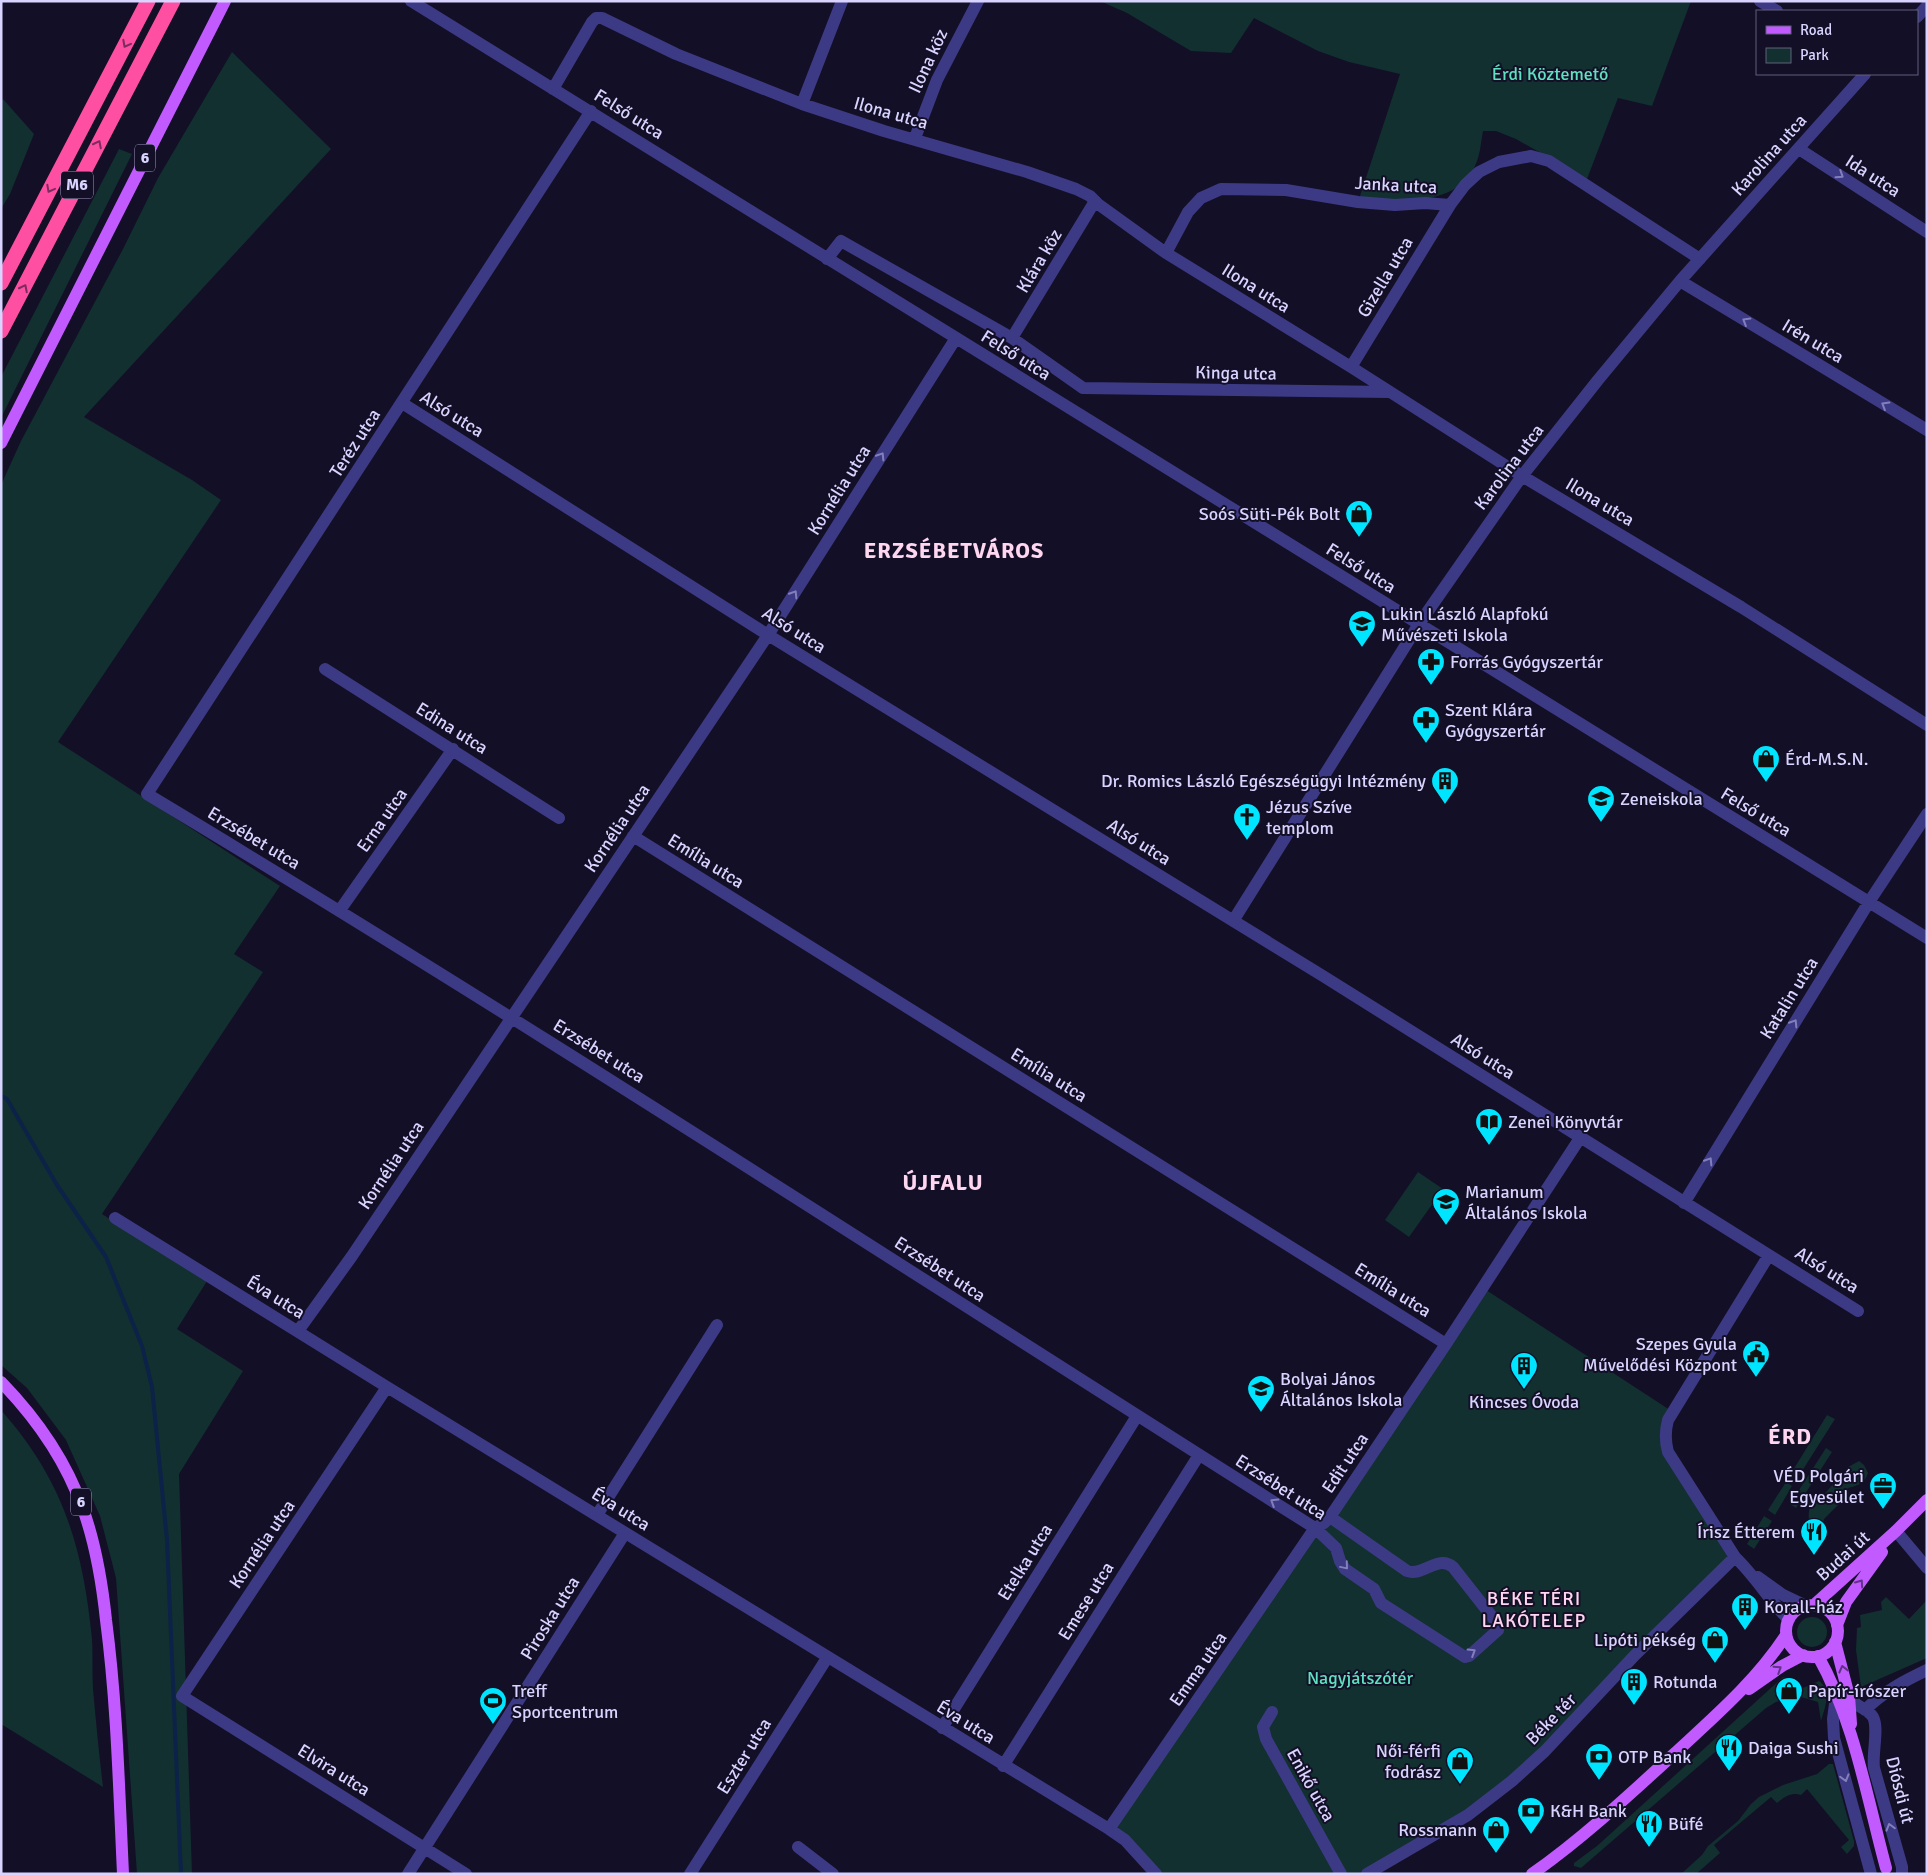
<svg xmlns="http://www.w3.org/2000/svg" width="1928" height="1875" viewBox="0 0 1928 1875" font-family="Signika,sans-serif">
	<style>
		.green { fill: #12302f }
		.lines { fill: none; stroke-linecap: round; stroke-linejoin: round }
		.stream { stroke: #0c2248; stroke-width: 4 }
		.minor { stroke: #3d3a85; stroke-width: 12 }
		.major { stroke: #c25bff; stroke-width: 12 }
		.highway { stroke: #ff4fa3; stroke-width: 15 }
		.oneway { stroke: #7d2c5e }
		.oneway2 { stroke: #837fbc }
		.oneway3 { stroke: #623188 }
		.labels { text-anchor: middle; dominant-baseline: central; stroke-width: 4; stroke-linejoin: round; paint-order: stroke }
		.shield { fill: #130f26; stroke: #9e99be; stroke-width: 1 }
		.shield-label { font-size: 16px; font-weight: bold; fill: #d9d4ff }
		.street-label { font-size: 18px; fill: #d9d4ff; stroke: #130f26 }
		.park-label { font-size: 18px; fill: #5fe0c0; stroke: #130f26 }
		.poi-label { font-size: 18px; fill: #d9d4ff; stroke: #130f26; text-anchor: start }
		.neighbourhood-label { font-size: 19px; letter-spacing: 1px; fill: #ffd6f0; stroke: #130f26 }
		.district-label { font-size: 22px; font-weight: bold; letter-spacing: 1px; fill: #ffd6f0; stroke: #130f26 }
	</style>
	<rect width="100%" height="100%" fill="#130f26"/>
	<path class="green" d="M1100 1H1691L1652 106 1618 98 1587 179 1516 139 1496 131H1483C1481 142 1480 156 1475 166 1457 207 1396 202 1359 199L1400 74 1349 62 1318 51 1254 18 1231 53 1191 51 1127 13Z
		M232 52 331 149 84 417 192 480 221 500 58 742 280 886 234 954 263 972 102 1214 207 1281 177 1329 243 1371 179 1474 192 1874H137L116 1578 100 1516 66 1440 27 1388 1 1365V485L21 441 123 249 158 178Z
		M3 99 34 134 10 194 1 209V102Z
		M119 149 132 154 1 418V377Z
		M1418 1172 1443 1189 1409 1237 1385 1220Z
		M1483 1288 1673 1412 1666 1440 1735 1557 1512 1781 1367 1874H1156L1109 1829Z
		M1 1410C63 1480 83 1547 92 1639 93 1655 92 1672 93 1689 96 1722 99 1754 103 1787L1 1724Z
		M1827 1415 1835 1419 1797 1479 1790 1475Z
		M1826 1448 1832 1452 1796 1508 1790 1504Z
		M1859 1461 1864 1465 1868 1473C1864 1484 1859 1485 1848 1488L1849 1494 1824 1519 1822 1529C1806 1530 1808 1516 1810 1505L1821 1498 1848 1467Z
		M1786 1482 1792 1486 1775 1515 1768 1510Z
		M1764 1516 1772 1521 1754 1549 1747 1544Z
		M1886 1597 1909 1619 1927 1600V1658L1861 1687 1856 1650 1857 1628 1861 1627 1860 1615 1882 1610 1881 1602Z
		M1797 1632a15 15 0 1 1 30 0a15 15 0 1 1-30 0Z
		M1783 1677 1787 1678 1795 1691V1696L1776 1702 1766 1708 1581 1868 1574 1866V1863L1597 1846Z
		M1819 1681C1832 1690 1825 1708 1821 1721L1818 1702 1801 1697 1803 1688Z
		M1829 1764H1833L1854 1841V1846L1847 1854 1841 1847 1849 1840 1807 1789 1801 1795C1790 1792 1785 1797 1777 1803L1771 1797 1714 1845 1720 1853 1696 1874H1681L1702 1855 1708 1846 1738 1821 1751 1804 1759 1797 1783 1785 1817 1774Z"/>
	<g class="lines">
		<path class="stream" d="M1 1096 7 1099 57 1185 106 1257 142 1346 152 1387 167 1540 181 1874"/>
		<path class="minor" d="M411 1 1927 938
			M1760 1 1777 11
			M1917 17 1927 6
			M553 89 592 22 596 18H602L676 54 802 104 884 131 1027 172 1076 189 1090 196 1098 204 1166 253 1351 367 1522 476 1741 607 1927 725
			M802 104 842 1
			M591 111 147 794C542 1031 926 1283 1315 1528L1336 1548 1340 1561 1345 1569 1374 1589 1381 1603 1465 1657 1469 1656 1498 1630 1497 1623 1453 1567C1438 1554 1423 1577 1407 1571L1330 1517
			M915 138 937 80 978 1
			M1799 149 1927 232
			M1166 253 1188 212 1201 198 1221 189 1286 190 1358 202 1395 205 1425 203 1450 205 1465 185 1479 172 1499 162 1531 156 1549 161 1700 259
			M827 259 841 241 1012 338 1083 388 1390 392
			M1680 281 1927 430
			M1012 338 1095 201
			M1351 367 1450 205
			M402 403 768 635 1323 976 1858 1311
			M325 669 559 818
			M633 836 1446 1344
			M340 910 453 749
			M1233 921 1419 624 1522 476 1598 380 1680 281 1865 74
			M1684 1203 1869 902 1927 814
			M115 1218 387 1387 1109 1829 1125 1840 1156 1874
			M1769 1255 1668 1420C1665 1431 1665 1441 1668 1452L1735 1557C1755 1576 1769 1600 1789 1620
			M298 1331 352 1256 768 635 956 338
			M387 1387 182 1696 466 1874
			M597 1515 717 1325
			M1896 1531 1927 1568
			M1758 1577 1783 1595 1806 1606
			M1836 1696 1833 1719 1834 1738 1871 1874
			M1849 1696C1855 1708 1867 1707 1873 1717 1879 1728 1872 1753 1874 1768L1902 1867V1874
			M1865 1710C1883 1692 1904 1681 1927 1670
			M1272 1712 1263 1727 1266 1739 1341 1874
			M942 1728 1137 1416
			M1003 1766 1199 1455
			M1109 1829 1315 1528 1324 1523 1330 1517 1446 1344 1580 1138
			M798 1847 833 1874
			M408 1874 625 1533
			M690 1874 827 1658
			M1367 1874 1468 1815 1512 1781 1545 1751 1635 1655 1735 1557"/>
		<path class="major" d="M1 443 225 1
			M1 1382C36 1418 66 1461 83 1509 96 1545 102 1582 106 1620 117 1704 119 1789 123 1874
			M1814 1605 1896 1531 1927 1500
			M1786 1631a26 26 0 1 1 52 0a26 26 0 1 1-52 0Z
			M1837 1625 1846 1602 1882 1552
			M1835 1642 1849 1696 1851 1724
			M1818 1656C1854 1720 1867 1798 1886 1868
			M1749 1689 1782 1666 1803 1655
			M1532 1874C1583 1838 1628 1796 1674 1754 1714 1717 1756 1681 1786 1635"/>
		<path class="highway" d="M1 283 148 1
			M1 331 173 1"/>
	</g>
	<defs><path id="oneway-chevron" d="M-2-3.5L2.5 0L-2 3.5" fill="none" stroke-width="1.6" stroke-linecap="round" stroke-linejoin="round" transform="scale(1.25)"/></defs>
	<g class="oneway">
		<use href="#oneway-chevron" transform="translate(126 44) rotate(118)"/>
		<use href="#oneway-chevron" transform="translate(98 144) rotate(-63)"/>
		<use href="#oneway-chevron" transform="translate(50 189) rotate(118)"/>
		<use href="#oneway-chevron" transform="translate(24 288) rotate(-63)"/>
	</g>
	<g class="oneway2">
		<use href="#oneway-chevron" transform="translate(1840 175) rotate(33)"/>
		<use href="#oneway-chevron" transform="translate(1746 321) rotate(-149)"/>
		<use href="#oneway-chevron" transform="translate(1885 405) rotate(-149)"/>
		<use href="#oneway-chevron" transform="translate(881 456) rotate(-58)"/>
		<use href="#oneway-chevron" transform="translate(794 594) rotate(-58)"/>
		<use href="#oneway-chevron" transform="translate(1794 1023) rotate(-58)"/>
		<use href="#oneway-chevron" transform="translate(1709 1161) rotate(-58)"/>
		<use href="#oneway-chevron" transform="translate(1274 1502) rotate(-148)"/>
		<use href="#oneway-chevron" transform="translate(1345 1566) rotate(50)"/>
		<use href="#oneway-chevron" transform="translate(1472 1652) rotate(-32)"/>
		<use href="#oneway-chevron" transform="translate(1845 1778) rotate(74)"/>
		<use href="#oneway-chevron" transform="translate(1890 1827) rotate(-106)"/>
	</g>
	<g class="oneway3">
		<use href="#oneway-chevron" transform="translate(1860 1583) rotate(-55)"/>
		<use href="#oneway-chevron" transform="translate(1778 1669) rotate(-33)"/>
		<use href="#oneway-chevron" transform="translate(1843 1669) rotate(-104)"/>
	</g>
	<defs>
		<symbol id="shop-pin" viewBox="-11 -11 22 30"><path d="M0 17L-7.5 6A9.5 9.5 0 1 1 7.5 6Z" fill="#00e5ff" stroke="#130f26"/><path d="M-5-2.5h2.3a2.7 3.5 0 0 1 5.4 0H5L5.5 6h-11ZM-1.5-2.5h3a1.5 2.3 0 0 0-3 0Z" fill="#111"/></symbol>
		<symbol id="school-pin" viewBox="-11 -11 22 30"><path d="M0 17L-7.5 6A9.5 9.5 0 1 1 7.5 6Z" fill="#00e5ff" stroke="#130f26"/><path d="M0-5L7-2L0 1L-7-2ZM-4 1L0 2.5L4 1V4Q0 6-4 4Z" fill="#111"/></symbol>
		<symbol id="pharmacy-pin" viewBox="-11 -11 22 30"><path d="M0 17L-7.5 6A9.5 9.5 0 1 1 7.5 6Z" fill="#00e5ff" stroke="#130f26"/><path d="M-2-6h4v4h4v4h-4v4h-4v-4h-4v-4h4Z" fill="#111"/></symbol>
		<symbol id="building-pin" viewBox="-11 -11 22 30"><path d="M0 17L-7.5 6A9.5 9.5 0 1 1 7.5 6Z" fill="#00e5ff" stroke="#130f26"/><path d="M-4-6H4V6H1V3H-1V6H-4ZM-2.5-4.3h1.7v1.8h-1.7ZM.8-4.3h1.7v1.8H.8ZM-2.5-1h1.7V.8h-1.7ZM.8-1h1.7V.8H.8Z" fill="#111"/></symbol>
		<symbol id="church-pin" viewBox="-11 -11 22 30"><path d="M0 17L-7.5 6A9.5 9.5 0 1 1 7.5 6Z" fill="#00e5ff" stroke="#130f26"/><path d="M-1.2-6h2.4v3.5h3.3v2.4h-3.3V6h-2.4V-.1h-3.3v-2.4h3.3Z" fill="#111"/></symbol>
		<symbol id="library-pin" viewBox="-11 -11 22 30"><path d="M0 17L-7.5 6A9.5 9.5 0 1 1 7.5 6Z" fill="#00e5ff" stroke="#130f26"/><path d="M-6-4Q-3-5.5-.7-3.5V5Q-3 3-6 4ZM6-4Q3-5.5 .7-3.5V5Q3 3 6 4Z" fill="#111"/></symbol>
		<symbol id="civic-pin" viewBox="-11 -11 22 30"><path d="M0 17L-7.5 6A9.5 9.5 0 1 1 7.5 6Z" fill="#00e5ff" stroke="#130f26"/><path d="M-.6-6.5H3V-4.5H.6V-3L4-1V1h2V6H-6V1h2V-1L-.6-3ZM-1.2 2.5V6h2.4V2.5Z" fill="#111"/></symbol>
		<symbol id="office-pin" viewBox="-11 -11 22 30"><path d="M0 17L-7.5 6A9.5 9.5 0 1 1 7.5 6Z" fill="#00e5ff" stroke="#130f26"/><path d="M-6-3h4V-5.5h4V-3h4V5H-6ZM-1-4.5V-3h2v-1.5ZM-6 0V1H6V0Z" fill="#111"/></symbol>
		<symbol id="restaurant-pin" viewBox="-11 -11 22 30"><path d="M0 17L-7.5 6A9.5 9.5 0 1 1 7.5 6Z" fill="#00e5ff" stroke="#130f26"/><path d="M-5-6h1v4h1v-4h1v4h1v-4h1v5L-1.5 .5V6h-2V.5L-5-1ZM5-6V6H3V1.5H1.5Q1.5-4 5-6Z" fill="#111"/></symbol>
		<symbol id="stadium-pin" viewBox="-11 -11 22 30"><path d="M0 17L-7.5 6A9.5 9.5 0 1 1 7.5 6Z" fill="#00e5ff" stroke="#130f26"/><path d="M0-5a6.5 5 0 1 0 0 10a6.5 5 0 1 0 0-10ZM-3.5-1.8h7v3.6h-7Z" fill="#111"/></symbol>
		<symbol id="bank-pin" viewBox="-11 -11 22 30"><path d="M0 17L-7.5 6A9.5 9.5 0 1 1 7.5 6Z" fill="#00e5ff" stroke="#130f26"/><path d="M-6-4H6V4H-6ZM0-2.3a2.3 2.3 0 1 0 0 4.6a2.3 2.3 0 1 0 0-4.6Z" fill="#111"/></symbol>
	</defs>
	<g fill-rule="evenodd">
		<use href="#shop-pin" x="1343" y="498" width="32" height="43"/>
		<use href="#school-pin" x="1346" y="608" width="32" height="43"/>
		<use href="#pharmacy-pin" x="1415" y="646" width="32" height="43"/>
		<use href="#pharmacy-pin" x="1410" y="704" width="32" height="43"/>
		<use href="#shop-pin" x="1750" y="743" width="32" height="43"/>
		<use href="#building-pin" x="1429" y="765" width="32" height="43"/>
		<use href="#school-pin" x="1585" y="783" width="32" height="43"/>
		<use href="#church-pin" x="1231" y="801" width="32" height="43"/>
		<use href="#library-pin" x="1473" y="1106" width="32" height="43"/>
		<use href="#school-pin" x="1430" y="1186" width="32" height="43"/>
		<use href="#civic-pin" x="1740" y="1338" width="32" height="43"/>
		<use href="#building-pin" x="1508" y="1350" width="32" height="43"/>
		<use href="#school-pin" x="1245" y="1373" width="32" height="43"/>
		<use href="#office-pin" x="1867" y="1470" width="32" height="43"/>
		<use href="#restaurant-pin" x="1798" y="1516" width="32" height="43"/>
		<use href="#building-pin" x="1729" y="1591" width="32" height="43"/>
		<use href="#shop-pin" x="1699" y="1624" width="32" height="43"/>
		<use href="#building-pin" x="1618" y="1666" width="32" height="43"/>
		<use href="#shop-pin" x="1773" y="1675" width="32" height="43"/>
		<use href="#stadium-pin" x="477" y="1685" width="32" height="43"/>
		<use href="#restaurant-pin" x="1713" y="1732" width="32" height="43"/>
		<use href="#bank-pin" x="1583" y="1741" width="32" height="43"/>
		<use href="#shop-pin" x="1444" y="1745" width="32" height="43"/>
		<use href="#bank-pin" x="1515" y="1795" width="32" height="43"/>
		<use href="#restaurant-pin" x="1633" y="1808" width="32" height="43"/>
		<use href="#shop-pin" x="1480" y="1814" width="32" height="43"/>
	</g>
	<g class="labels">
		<g class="shield">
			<rect x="135" y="144.5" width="20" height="27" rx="4"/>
			<rect x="61" y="171.5" width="32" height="27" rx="4"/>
			<rect x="71" y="1488.5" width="20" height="27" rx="4"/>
		</g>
		<g class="shield-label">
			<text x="145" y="158">6</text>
			<text x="77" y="185">M6</text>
			<text x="81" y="1502">6</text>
		</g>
		<g class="street-label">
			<text transform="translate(928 61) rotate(-65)">Ilona köz</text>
			<text transform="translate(891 113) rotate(16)">Ilona utca</text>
			<text transform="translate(629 114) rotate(32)">Felső utca</text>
			<text transform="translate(1769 155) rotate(-48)">Karolina utca</text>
			<text transform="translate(1873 176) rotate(33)">Ida utca</text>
			<text transform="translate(1396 185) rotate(3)">Janka utca</text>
			<text transform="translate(1039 261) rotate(-59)">Klára köz</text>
			<text transform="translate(1385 277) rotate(-59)">Gizella utca</text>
			<text transform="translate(1256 288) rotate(32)">Ilona utca</text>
			<text transform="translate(1813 341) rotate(31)">Irén utca</text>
			<text transform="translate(1016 355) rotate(32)">Felső utca</text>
			<text transform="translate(1236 373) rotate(1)">Kinga utca</text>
			<text transform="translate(452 414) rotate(32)">Alsó utca</text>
			<text transform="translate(355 443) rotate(-57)">Teréz utca</text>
			<text transform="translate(1509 467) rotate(-53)">Karolina utca</text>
			<text transform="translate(839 490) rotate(-58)">Kornélia utca</text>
			<text transform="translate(1600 502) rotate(31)">Ilona utca</text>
			<text transform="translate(1361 568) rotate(32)">Felső utca</text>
			<text transform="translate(794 630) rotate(32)">Alsó utca</text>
			<text transform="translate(452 728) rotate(32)">Edina utca</text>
			<text transform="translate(1756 812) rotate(31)">Felső utca</text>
			<text transform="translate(382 820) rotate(-55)">Erna utca</text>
			<text transform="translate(617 828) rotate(-56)">Kornélia utca</text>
			<text transform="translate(254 838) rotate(31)">Erzsébet utca</text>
			<text transform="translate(1139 842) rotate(32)">Alsó utca</text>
			<text transform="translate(706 861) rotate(32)">Emília utca</text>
			<text transform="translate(1789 998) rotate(-58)">Katalin utca</text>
			<text transform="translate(599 1051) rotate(32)">Erzsébet utca</text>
			<text transform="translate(1483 1056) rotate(32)">Alsó utca</text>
			<text transform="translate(1049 1075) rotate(32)">Emília utca</text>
			<text transform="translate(391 1165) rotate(-56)">Kornélia utca</text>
			<text transform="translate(940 1269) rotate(33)">Erzsébet utca</text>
			<text transform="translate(1827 1270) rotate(32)">Alsó utca</text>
			<text transform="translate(1393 1290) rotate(32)">Emília utca</text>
			<text transform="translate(276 1297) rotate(32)">Éva utca</text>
			<text transform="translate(1345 1463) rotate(-56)">Edit utca</text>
			<text transform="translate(1281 1487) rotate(33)">Erzsébet utca</text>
			<text transform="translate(621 1509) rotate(32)">Éva utca</text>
			<text transform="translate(262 1544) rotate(-56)">Kornélia utca</text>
			<text transform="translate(1843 1556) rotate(-42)">Budai út</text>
			<text transform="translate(1025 1562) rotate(-58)">Etelka utca</text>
			<text transform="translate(1086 1601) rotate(-58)">Emese utca</text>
			<text transform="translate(550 1618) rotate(-58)">Piroska utca</text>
			<text transform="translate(1198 1669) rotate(-55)">Emma utca</text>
			<text transform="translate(1551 1719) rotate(-46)">Béke tér</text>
			<text transform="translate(966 1722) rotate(32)">Éva utca</text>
			<text transform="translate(744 1756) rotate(-58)">Eszter utca</text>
			<text transform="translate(334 1770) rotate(32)">Elvira utca</text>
			<text transform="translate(1311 1785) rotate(61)">Enikő utca</text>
			<text transform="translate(1900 1790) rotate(76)">Diósdi út</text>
		</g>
		<g class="park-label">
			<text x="1550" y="74">Érdi Köztemető</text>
			<text x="1360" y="1678">Nagyjátszótér</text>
		</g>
		<g class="poi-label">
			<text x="1340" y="514" text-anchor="end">Soós Süti-Pék Bolt</text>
			<text x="1381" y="614">Lukin László Alapfokú<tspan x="1381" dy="21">Művészeti Iskola</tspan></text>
			<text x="1450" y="662">Forrás Gyógyszertár</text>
			<text x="1445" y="710">Szent Klára<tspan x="1445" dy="21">Gyógyszertár</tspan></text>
			<text x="1785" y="759">Érd-M.S.N.</text>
			<text x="1426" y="781" text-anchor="end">Dr. Romics László Egészségügyi Intézmény</text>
			<text x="1620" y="799">Zeneiskola</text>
			<text x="1266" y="807">Jézus Szíve<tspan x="1266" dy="21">templom</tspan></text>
			<text x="1508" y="1122">Zenei Könyvtár</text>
			<text x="1465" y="1192">Marianum<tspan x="1465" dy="21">Általános Iskola</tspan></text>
			<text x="1737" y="1344" text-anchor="end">Szepes Gyula<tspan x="1737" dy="21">Művelődési Központ</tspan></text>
			<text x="1280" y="1379">Bolyai János<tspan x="1280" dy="21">Általános Iskola</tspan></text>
			<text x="1524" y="1402" text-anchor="middle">Kincses Óvoda</text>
			<text x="1864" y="1476" text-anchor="end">VÉD Polgári<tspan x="1864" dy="21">Egyesület</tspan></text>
			<text x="1795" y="1532" text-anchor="end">Írisz Étterem</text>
			<text x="1764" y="1607">Korall-ház</text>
			<text x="1696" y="1640" text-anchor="end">Lipóti pékség</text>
			<text x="1653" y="1682">Rotunda</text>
			<text x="512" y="1691">Treff<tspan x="512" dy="21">Sportcentrum</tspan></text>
			<text x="1808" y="1691">Papír-írószer</text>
			<text x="1748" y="1748">Daiga Sushi</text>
			<text x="1441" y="1751" text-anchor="end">Női-férfi<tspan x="1441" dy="21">fodrász</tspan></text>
			<text x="1618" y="1757">OTP Bank</text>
			<text x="1550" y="1811">K&amp;H Bank</text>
			<text x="1668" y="1824">Büfé</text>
			<text x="1477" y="1830" text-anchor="end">Rossmann</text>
		</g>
		<g class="neighbourhood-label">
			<text x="1534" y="1599">BÉKE TÉRI<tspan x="1534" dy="22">LAKÓTELEP</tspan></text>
		</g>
		<g class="district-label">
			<text x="954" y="550">ERZSÉBETVÁROS</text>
			<text x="943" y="1182">ÚJFALU</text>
			<text x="1790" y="1436">ÉRD</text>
		</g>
	</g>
	<rect width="1928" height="1875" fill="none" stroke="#d9d4ff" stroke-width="5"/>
	<rect x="1756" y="10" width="162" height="65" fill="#130f26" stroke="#625e7d"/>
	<rect x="1766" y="26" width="25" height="8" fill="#c25bff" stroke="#625e7d"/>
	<text x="1800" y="35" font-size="15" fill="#d9d4ff">Road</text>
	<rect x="1766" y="48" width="25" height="15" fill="#12302f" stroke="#625e7d"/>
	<text x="1800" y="60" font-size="15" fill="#d9d4ff">Park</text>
</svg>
